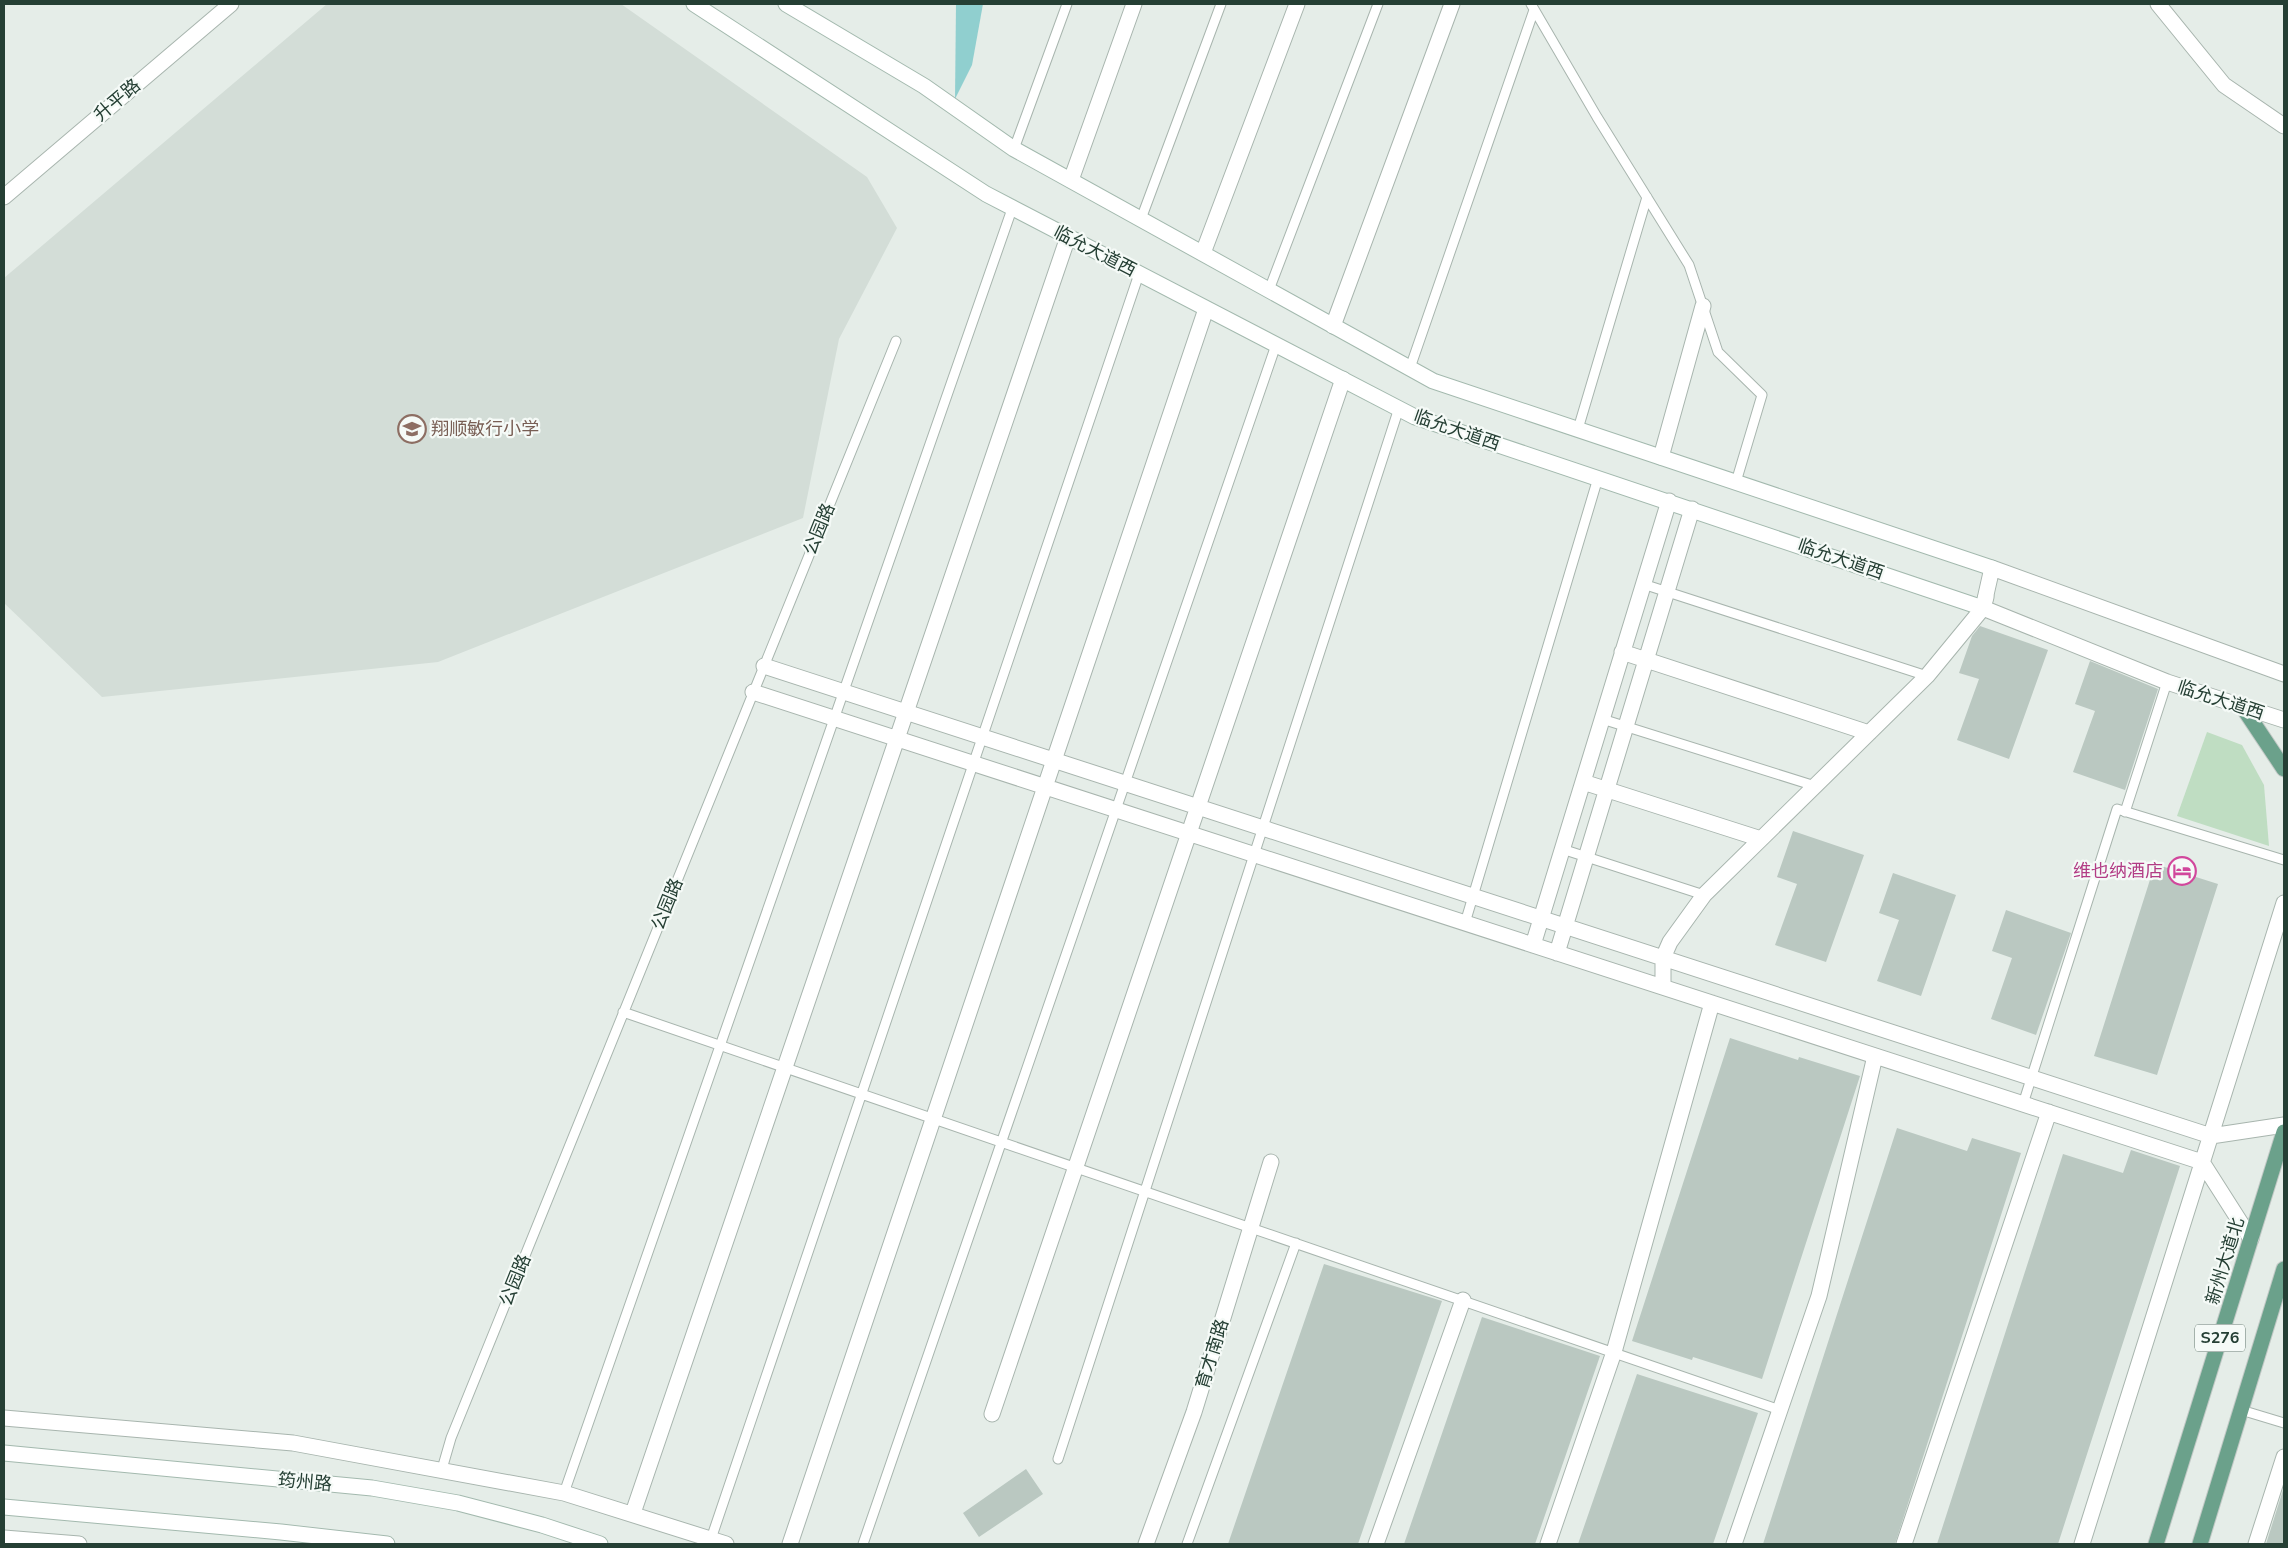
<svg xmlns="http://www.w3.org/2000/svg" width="2288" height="1548" viewBox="0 0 2288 1548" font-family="'Nunito Sans','Noto Sans SC',sans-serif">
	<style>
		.built { fill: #d3ddd7 }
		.green { fill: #bfddc2 }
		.water { fill: #90cfcf }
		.building { fill: #bac8c1 }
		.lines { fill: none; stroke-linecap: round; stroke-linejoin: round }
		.service-casing { stroke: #a8b5ae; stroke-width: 11 }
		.minor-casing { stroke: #a8b5ae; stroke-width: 17 }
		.tertiary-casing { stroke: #a8b5ae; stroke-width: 17 }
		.secondary-casing { stroke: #a3b9ae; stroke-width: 17 }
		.primary-casing { stroke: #c2c9c6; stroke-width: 17 }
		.service { stroke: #fff; stroke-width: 9 }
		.minor { stroke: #fff; stroke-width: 15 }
		.tertiary { stroke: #fff; stroke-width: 15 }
		.secondary { stroke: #fff; stroke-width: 15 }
		.primary { stroke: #6ba18b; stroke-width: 15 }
		.labels { text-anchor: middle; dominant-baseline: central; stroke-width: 4.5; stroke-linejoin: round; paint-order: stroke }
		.shield { fill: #f5faf7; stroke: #63776e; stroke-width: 1 }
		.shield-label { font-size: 16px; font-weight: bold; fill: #253f34 }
		.street-label { font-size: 18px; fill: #253f34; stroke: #f5faf7 }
		.education-label { font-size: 18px; fill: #785e54; stroke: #f5faf7; text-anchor: start }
		.hotel-label { font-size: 18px; fill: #b23c85; stroke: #f5faf7; text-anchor: end }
	</style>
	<rect width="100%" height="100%" fill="#e5ede8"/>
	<path class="built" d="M327 4H621L867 177 897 228 839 339 803 518 438 662 102 697 4 603V278Z"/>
	<path class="green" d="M2207 732 2242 745 2264 785 2269 846 2177 816Z"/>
	<path class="water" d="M956 4H983L972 65 955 99Z"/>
	<path class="building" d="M1980 626 2048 650 2009 759 1957 740 1979 679 1959 673 1972 636Z
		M2090 661 2158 689 2125 790 2073 772 2095 711 2075 704Z
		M1793 831 1864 855 1826 962 1775 945 1797 884 1777 877Z
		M2155 864 2218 884 2157 1075 2094 1056Z
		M1893 873 1956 895 1921 996 1877 981 1899 920 1879 913Z
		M2006 910 2071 933 2036 1035 1991 1019 2012 958 1992 951Z
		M1730 1038 1798 1060 1799 1057 1860 1076 1762 1379 1693 1357 1692 1360 1632 1341Z
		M1897 1128 1967 1151 1972 1138 2021 1153 1895 1544H1763Z
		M2131 1150 2180 1166 2058 1544H1937L2063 1154 2123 1173Z
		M1324 1264 1442 1301 1358 1544H1228Z
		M1482 1317 1600 1356 1535 1544H1404Z
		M1637 1374 1758 1413 1713 1544H1578Z
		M1026 1469 1043 1494 979 1537 963 1513Z
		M2283 1490 2284 1544H2266Z"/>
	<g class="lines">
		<defs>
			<path id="service" d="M1531 4 1597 117 1689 265 1718 352 1762 395 1736 482
				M1014 149 1067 4
				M1141 219 1221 4
				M1269 290 1378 4
				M1410 368 1534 10
				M1578 429 1647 197
				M1643 584 1927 676
				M1602 719 1815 786
				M2125 812 2167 682
				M1562 849 1704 895
				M1465 923 1598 478
				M623 1012 1780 1410
				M2023 1104 2117 809 2284 860
				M2241 1410 2284 1423
				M1058 1459 1399 408
				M442 1469 451 1438 896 341
				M564 1493 1012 209
				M711 1539 1139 274
				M863 1544 1276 345
				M1187 1544 1296 1243"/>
			<path id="minor" d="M2158 4 2224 85 2284 126
				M1071 180 1134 4
				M1203 253 1297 4
				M1333 326 1452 4
				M1661 457 1703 306
				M1622 652 1869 733
				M764 666 2211 1136 2284 1125
				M753 692 2202 1162 2251 1239
				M1583 782 1761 839
				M1533 945 1669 501
				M1557 953 1692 509
				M1663 987V958L1670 942 1704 895 1927 676 1983 608 1986 597
				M992 1414 1343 379
				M4 1418 293 1443 564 1493 726 1544
				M633 1513 1068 237
				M4 1538 79 1544
				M790 1544 1206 309
				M1376 1544 1463 1300
				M1548 1544 1614 1352 1712 1003
				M1734 1544 1819 1296 1875 1056
				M1904 1544 2049 1112
				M2082 1544 2284 903
				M2256 1544 2284 1457"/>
			<path id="tertiary" d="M4 197 231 4
				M2284 674 1992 568 1983 608 2167 682 2284 720
				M1146 1544 1194 1412 1271 1162"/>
			<path id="secondary" d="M694 4 986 194 1415 417 1983 608
				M786 4 924 86 1014 149 1433 381 1992 568
				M4 1453 372 1488 458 1503 542 1525 600 1544
				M4 1507 281 1532 387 1544"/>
			<path id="primary" d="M2242 706 2284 769
				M2156 1544 2284 1132
				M2200 1544 2284 1269"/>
		</defs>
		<use href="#service" class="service-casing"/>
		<use href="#minor" class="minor-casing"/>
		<use href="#tertiary" class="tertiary-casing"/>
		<use href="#secondary" class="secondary-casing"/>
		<use href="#primary" class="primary-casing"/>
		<use href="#service" class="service"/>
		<use href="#minor" class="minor"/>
		<use href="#tertiary" class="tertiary"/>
		<use href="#secondary" class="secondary"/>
		<use href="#primary" class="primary"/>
	</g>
	<defs>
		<symbol id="school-ring" viewBox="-11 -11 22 22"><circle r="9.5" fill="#f5faf7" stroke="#8d6e63" stroke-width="1.5"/><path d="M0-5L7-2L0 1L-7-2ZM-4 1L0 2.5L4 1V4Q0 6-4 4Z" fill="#8d6e63"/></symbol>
		<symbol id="hotel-ring" viewBox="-11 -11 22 22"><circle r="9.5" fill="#f5faf7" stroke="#d1479c" stroke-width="1.5"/><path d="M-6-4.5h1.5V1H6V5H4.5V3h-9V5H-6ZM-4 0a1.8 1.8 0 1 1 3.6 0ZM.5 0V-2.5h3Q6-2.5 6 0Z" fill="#d1479c"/></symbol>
	</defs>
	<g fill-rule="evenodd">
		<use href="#school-ring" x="396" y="413" width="32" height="32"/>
		<use href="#hotel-ring" x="2166" y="855" width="32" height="32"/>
	</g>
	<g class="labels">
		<rect class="shield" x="2195" y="1324.5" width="50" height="27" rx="4"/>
		<g class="shield-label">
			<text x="2220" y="1338">S276</text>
		</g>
		<g class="street-label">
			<text transform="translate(117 100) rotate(-40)">升平路</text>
			<text transform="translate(1095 251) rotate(27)">临允大道西</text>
			<text transform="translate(1457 430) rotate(19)">临允大道西</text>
			<text transform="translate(819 529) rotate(-68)">公园路</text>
			<text transform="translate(1841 559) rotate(19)">临允大道西</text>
			<text transform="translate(2221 700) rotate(18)">临允大道西</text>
			<text transform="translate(667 904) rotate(-68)">公园路</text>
			<text transform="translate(2225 1261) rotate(-73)">新州大道北</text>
			<text transform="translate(515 1280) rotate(-68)">公园路</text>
			<text transform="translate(1212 1354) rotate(-73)">育才南路</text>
			<text transform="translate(305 1482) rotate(5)">筠州路</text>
		</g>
		<g class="education-label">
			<text x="431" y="429">翔顺敏行小学</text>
		</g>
		<g class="hotel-label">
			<text x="2163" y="871">维也纳酒店</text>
		</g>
	</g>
	<rect width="2288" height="1548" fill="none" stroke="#253f34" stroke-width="10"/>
</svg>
